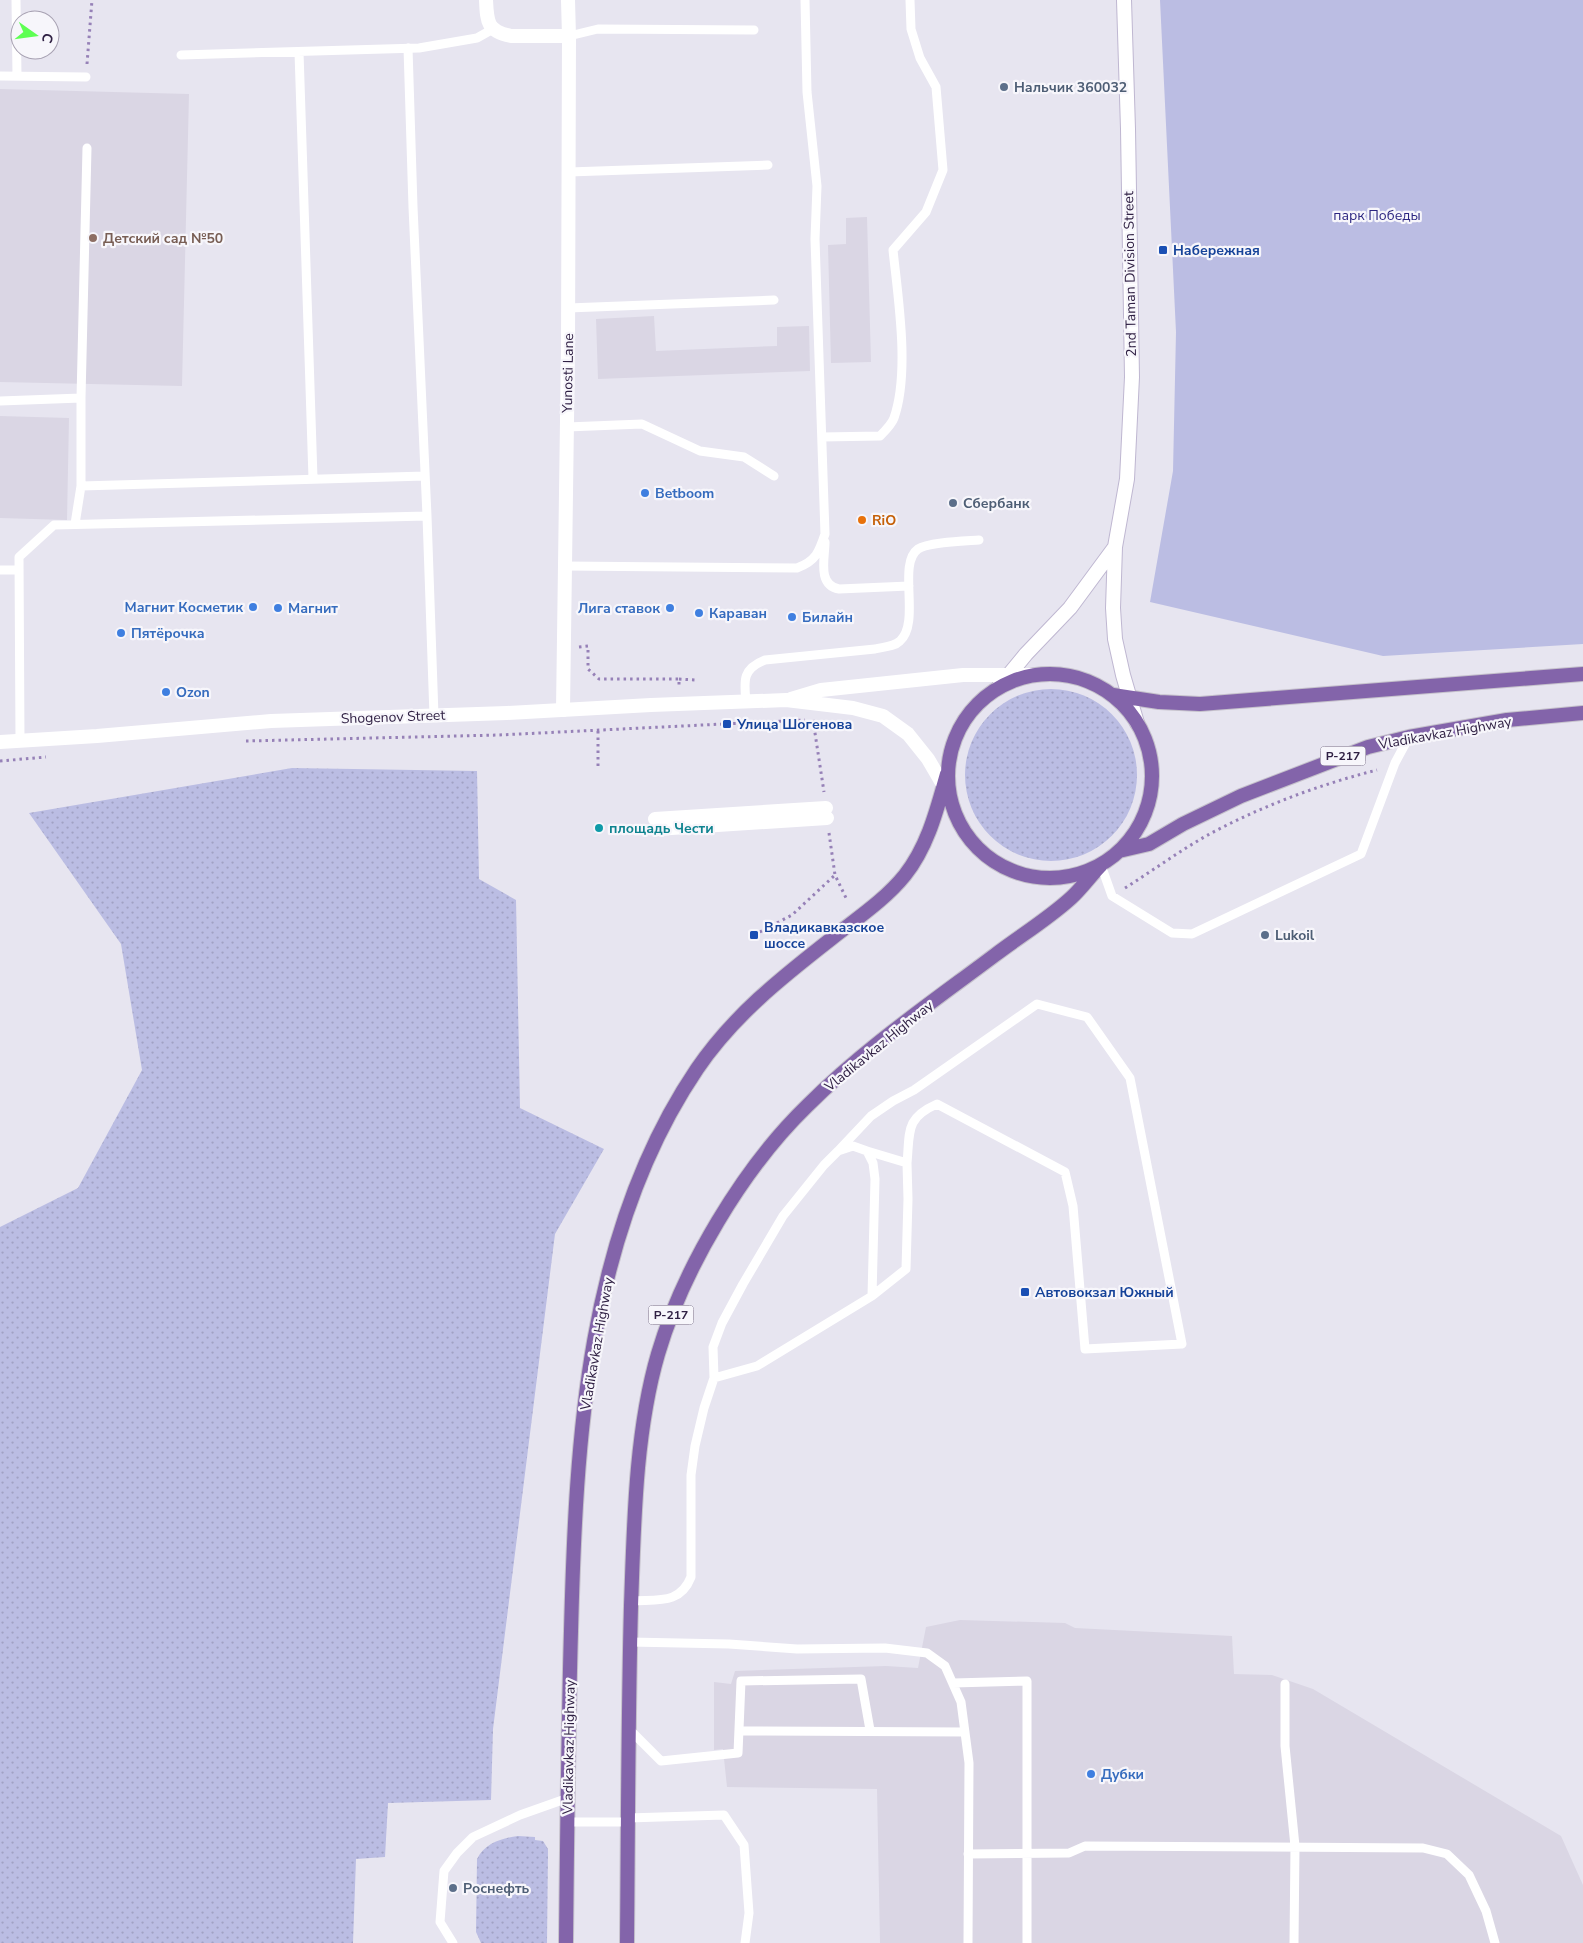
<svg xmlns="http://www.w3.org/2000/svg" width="1583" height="1943" viewBox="0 0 1583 1943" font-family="'Nunito Sans',sans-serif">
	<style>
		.built { fill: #dad6e4 }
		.grass { fill: url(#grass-dots) }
		.park { fill: #bbbde3 }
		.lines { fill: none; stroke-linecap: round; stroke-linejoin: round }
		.secondary-casing { stroke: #bfb7d1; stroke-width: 16 }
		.primary-casing { stroke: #c5c1cb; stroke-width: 16 }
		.path { stroke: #9681b7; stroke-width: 3; stroke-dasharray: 2.5 4; stroke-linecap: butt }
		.service { stroke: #fff; stroke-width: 9 }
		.pedestrian { stroke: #fff; stroke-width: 14 }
		.minor { stroke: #fff; stroke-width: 14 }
		.tertiary { stroke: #fff; stroke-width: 14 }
		.secondary { stroke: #fff; stroke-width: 14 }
		.primary { stroke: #8364aa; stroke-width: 14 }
		.service-dot { fill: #5c6f8a; stroke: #f7f6fb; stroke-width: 2 }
		.education-dot { fill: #8d6e63; stroke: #f7f6fb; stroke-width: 2 }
		.transit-dot { fill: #1a4fb4; stroke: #f7f6fb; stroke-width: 2 }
		.shop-dot { fill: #3f7fe0; stroke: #f7f6fb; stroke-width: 2 }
		.food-dot { fill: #e8710a; stroke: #f7f6fb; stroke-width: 2 }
		.culture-dot { fill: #0f9aa8; stroke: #f7f6fb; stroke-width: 2 }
		.labels { text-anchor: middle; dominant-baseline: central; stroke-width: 4.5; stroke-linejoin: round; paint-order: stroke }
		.shield { fill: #f7f6fb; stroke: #6c617b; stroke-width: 1 }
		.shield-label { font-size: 12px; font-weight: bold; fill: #302144 }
		.service-label { font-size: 14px; font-weight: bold; fill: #4e5e75; stroke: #f7f6fb; text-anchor: start }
		.park-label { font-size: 14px; fill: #2d2681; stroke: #f7f6fb }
		.education-label { font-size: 14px; font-weight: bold; fill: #785e54; stroke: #f7f6fb; text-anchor: start }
		.transit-label { font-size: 14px; font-weight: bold; fill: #164399; stroke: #f7f6fb; text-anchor: start }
		.street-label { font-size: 14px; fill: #302144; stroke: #f7f6fb }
		.shop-label { font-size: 14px; font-weight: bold; fill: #366cbe; stroke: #f7f6fb; text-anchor: start }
		.food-label { font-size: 14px; font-weight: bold; fill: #c56008; stroke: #f7f6fb; text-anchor: start }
		.culture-label { font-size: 14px; font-weight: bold; fill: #0d838f; stroke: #f7f6fb; text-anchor: start }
	</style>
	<defs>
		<pattern id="grass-dots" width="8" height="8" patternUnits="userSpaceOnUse" patternTransform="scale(1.25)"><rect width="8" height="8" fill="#bbbde3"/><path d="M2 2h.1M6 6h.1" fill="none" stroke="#a1a2c4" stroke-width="1.8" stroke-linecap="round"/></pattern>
	</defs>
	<rect width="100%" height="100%" fill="#e7e5f0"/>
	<path class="built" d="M0 89 189 94 182 386 0 382Z
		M867 217 871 362 831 363 828 245 846 244V218Z
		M654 316 656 351 777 346V327L809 326 810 371 598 379 596 319Z
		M0 416 69 418 67 520 0 518Z
		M960 1620 1065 1623 1075 1628 1232 1636 1234 1674 1272 1675 1313 1689 1561 1836 1583 1885V1943H880L877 1789 727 1787 723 1749 714 1750V1682L731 1684 735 1671 886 1666 918 1668 926 1627Z"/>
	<path class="grass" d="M965 775a86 86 0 1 1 172 0a86 86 0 1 1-172 0Z
		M292 768 477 771 479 879 516 900 520 1108 604 1149 555 1234 493 1729 491 1800 388 1803 385 1857 356 1859 353 1943H0V1227L78 1188 142 1070 121 944 29 813Z
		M518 1836 535 1837V1840L543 1841 548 1849 547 1943H481L476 1932 477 1859C485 1843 502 1838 518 1836Z"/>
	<path class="park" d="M1160 0H1583V644L1383 656 1150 602 1173 471 1176 332Z"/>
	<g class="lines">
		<defs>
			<path id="secondary" d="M1124 0 1128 129 1132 377 1127 479 1115 547 1113 608 1115 639 1123 675 1137 723
				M998 688 1026 654 1070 608 1115 547"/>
			<path id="primary" d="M948 776a102 102 0 1 1 204 0a102 102 0 1 1-204 0Z
				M1113 695 1159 702 1200 704 1583 674
				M1119 851 1149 844 1183 824 1241 796 1368 747 1409 737 1507 720 1583 713
				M566 1943C567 1839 568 1735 571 1631 576 1441 586 1233 697 1069 733 1016 781 978 831 939 856 919 885 900 905 875 928 846 937 809 947 774
				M627 1943C628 1831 628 1718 631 1606 634 1525 635 1433 658 1354 683 1269 743 1168 807 1106 864 1049 931 1003 995 955 1020 936 1048 919 1071 898 1082 888 1091 875 1101 865"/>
		</defs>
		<use href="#secondary" class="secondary-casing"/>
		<use href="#primary" class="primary-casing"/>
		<path class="path" d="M87 64 92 0
			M579 647 588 646V669L599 679H679V688
			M679 679 695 680
			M813 720 824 792
			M598 731V769
			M246 741 499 735 805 720
			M0 761 46 757
			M829 833 835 875 847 900
			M1125 888C1152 871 1178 852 1206 836 1259 807 1318 785 1377 770
			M754 935 792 915 835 875"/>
		<path class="service" d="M16 0 17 76
			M569 36 598 29 754 30
			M408 48 413 207 427 516
			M299 52 313 478
			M181 55 419 48 477 38 493 29
			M0 76 86 77
			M569 172 768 165
			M568 308 774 300
			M0 401 81 398
			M567 427 642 424 700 451 744 457 774 476
			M822 437 880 436C885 431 892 424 894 418 910 372 898 298 893 250L926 212 943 170 936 87 920 58 911 29 910 0
			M81 486V398L87 148
			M75 524 81 486 425 476
			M825 542C825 558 817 585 839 589L909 586
			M564 566 797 568C816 561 819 552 825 534L815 239 817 186 807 92 805 0
			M0 570H19
			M746 702C744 681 742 669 765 660L875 649C883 647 894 647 900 641 921 622 897 564 918 549 928 542 966 541 979 540
			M20 741 19 557 54 525 427 516 434 716
			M1101 865 1112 896 1172 933 1192 934 1361 854 1395 763 1409 737
			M838 1151 871 1116 893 1101 914 1090 1037 1004 1087 1017 1130 1078 1182 1344 1085 1349 1073 1206 1065 1172 937 1104C905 1118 910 1132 907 1163
			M867 1151 907 1163 908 1199 906 1269 872 1296
			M631 1601C657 1599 680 1605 691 1577V1475L695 1446 704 1408 714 1378 713 1347 722 1323 743 1284 783 1216 824 1165 838 1151 853 1146 867 1151 873 1163 875 1179 872 1296 757 1366 714 1378
			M630 1642 729 1644 797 1649 885 1648 927 1653 945 1666 961 1702 969 1763 968 1943
			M953 1683 1027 1681V1943
			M1285 1684V1746L1295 1846 1294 1943
			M629 1729 661 1761 738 1753 741 1681 861 1679 870 1730
			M740 1731 965 1732
			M628 1818 724 1815 744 1845 749 1913 745 1943
			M567 1822H628
			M968 1854 1069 1853 1085 1846 1423 1848 1447 1854 1469 1875 1486 1911 1495 1943
			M453 1943 440 1922 444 1871 457 1853 473 1837 520 1815 568 1798"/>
		<path class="pedestrian" d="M655 819 826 808
			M656 829 827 818"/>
		<path class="minor" d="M486 0C487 22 487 31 511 36H569
			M563 710 568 348 569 36 568 0"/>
		<path class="tertiary" d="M791 699 821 690 963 675H1035
			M0 742 97 736 271 721 507 713 651 705 786 700 853 708 883 716 908 734 928 759 949 795"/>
		<use href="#secondary" class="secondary"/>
		<use href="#primary" class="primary"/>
	</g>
	<g class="service-dot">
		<circle cx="1004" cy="87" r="5"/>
		<circle cx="953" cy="503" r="5"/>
		<circle cx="1265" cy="935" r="5"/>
		<circle cx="453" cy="1888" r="5"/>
	</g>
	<circle class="education-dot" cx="93" cy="238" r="5"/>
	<g class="transit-dot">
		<rect x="1158" y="245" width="10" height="10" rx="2.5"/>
		<rect x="722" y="719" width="10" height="10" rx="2.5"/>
		<rect x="749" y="930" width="10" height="10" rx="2.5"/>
		<rect x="1020" y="1287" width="10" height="10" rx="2.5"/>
	</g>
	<g class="shop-dot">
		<circle cx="645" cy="493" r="5"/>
		<circle cx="253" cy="607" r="5"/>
		<circle cx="278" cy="608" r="5"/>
		<circle cx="670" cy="608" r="5"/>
		<circle cx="699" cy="613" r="5"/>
		<circle cx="792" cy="617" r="5"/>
		<circle cx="121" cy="633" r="5"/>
		<circle cx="166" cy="692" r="5"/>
		<circle cx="1091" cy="1774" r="5"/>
	</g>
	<circle class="food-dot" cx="862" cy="520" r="5"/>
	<circle class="culture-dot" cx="599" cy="828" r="5"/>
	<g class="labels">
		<g class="shield">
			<rect x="1320.5" y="746.5" width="45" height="19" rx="4"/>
			<rect x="648.5" y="1305.5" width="45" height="19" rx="4"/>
		</g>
		<g class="shield-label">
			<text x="1343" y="756">Р-217</text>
			<text x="671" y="1315">Р-217</text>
		</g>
		<g class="service-label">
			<text x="1014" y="87">Нальчик 360032</text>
			<text x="963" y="503">Сбербанк</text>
			<text x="1275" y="935">Lukoil</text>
			<text x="463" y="1888">Роснефть</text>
		</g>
		<g class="park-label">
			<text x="1377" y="215">парк Победы</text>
		</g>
		<g class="education-label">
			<text x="103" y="238">Детский сад №50</text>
		</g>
		<g class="transit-label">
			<text x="1173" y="250">Набережная</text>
			<text x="737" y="724">Улица Шогенова</text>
			<text x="764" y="927">Владикавказское<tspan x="764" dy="16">шоссе</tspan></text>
			<text x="1035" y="1292">Автовокзал Южный</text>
		</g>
		<g class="street-label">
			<text transform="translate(1130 274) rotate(-91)">2nd Taman Division Street</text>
			<text transform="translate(568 373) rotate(-89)">Yunosti Lane</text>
			<text transform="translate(393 717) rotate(-2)">Shogenov Street</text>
			<text transform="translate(1445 733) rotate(-10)">Vladikavkaz Highway</text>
			<text transform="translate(879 1046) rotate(-39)">Vladikavkaz Highway</text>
			<text transform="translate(597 1344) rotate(-80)">Vladikavkaz Highway</text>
			<text transform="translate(569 1747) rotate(-89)">Vladikavkaz Highway</text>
		</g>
		<g class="shop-label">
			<text x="655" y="493">Betboom</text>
			<text x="243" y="607" text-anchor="end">Магнит Косметик</text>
			<text x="288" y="608">Магнит</text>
			<text x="660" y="608" text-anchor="end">Лига ставок</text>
			<text x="709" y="613">Караван</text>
			<text x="802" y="617">Билайн</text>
			<text x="131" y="633">Пятёрочка</text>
			<text x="176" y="692">Ozon</text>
			<text x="1101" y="1774">Дубки</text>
		</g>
		<g class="food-label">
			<text x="872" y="520">RiO</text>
		</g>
		<g class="culture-label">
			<text x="609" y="828">площадь Чести</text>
		</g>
	</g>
	<g transform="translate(35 35) rotate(104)"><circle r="24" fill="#f7f6fb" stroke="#a7a1b2"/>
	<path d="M0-4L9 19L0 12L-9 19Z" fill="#5eff53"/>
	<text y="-8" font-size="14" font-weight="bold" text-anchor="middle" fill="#302144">С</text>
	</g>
</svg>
